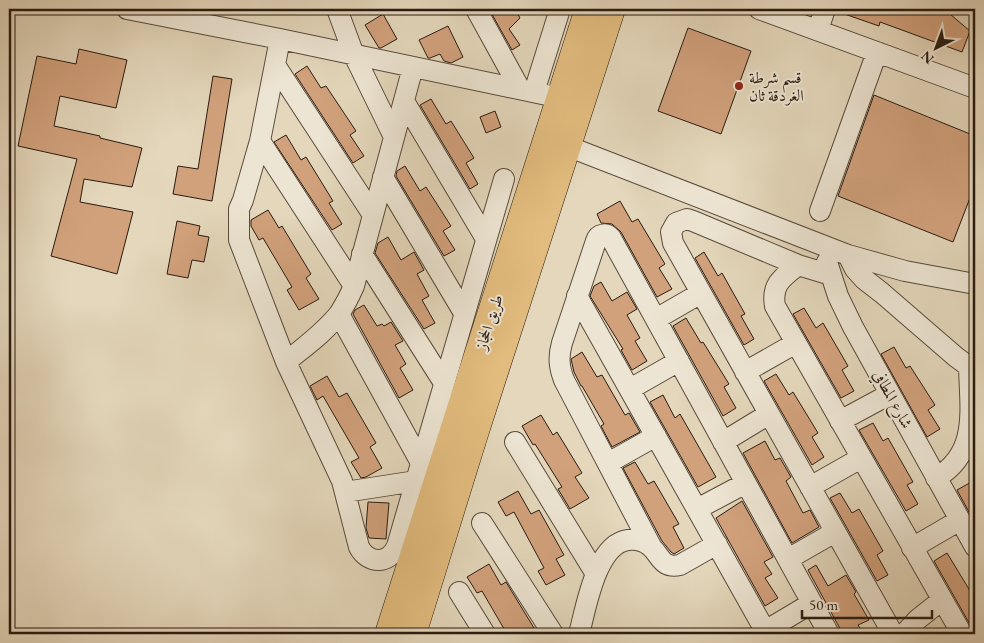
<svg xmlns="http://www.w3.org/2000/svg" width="984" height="643" viewBox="0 0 984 643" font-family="'EB Garamond',Amiri,serif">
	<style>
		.building { fill: #d1a17c; stroke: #291b11 }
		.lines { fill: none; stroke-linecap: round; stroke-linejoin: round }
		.street-casing { stroke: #584a3c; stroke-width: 22 }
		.primary-casing { stroke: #291b11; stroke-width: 29 }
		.street { stroke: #ede5d3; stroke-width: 20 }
		.primary { stroke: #e2bc7e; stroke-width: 28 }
		.poi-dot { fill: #8f2418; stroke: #ede5d3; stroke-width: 2 }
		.labels { text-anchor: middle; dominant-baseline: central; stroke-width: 4; stroke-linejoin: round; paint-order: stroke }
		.poi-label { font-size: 16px; fill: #291b11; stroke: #ede5d3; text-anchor: start }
		.street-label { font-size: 16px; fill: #291b11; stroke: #ede5d3 }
	</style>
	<rect width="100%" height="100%" fill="#e4d7bb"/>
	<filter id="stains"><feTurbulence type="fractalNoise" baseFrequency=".004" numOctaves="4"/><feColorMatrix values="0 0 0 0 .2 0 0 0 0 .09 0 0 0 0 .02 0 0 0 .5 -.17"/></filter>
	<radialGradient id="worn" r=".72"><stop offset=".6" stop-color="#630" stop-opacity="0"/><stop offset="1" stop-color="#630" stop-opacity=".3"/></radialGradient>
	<path class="building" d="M489 9H515L520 18 509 29 520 45 512 50Z
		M837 9H944L970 31 962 52 880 22 879 26 836 11Z
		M383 14 397 39 381 48H379L365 25Z
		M448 26 463 57 451 63 444 61 440 54 430 58H428L419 40Z
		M688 28 751 51 721 134 658 111Z
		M79 49 127 60 116 108 60 96 54 126 100 136V138L142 148 132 187 84 179 80 202 133 212 117 274 51 256 77 159 18 146 37 56 76 64Z
		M307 66 321 88 326 86 356 131 350 135 364 156 353 163 295 74Z
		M213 76 232 79 212 201 173 194 178 166 198 169Z
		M874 95 975 136V185L953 242 838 196Z
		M431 99 446 124 451 121 474 158 466 163 478 184 470 189 420 105Z
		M495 111 501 127 486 133 480 117Z
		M286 135 301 160 306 157 333 201 329 203 342 224 332 230 274 142Z
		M405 166 420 191 426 187 451 226 443 231 455 250 444 256 396 176 397 171Z
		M620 201 632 222 638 219 665 264 659 268 672 289 657 297 621 232 612 224 601 223 597 214Z
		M268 210 279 228 282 226 311 274 306 278 319 299 299 310 287 290 292 287 263 238 259 240 251 226V220Z
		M177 221 200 226 198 235 209 237 204 262 192 260 188 278 167 274Z
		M388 237 401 260 414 252 424 270 417 274 429 296 422 300 435 323 424 329 375 253 378 243Z
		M704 252 718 276 722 273 745 314 741 316 754 339 744 345 695 258Z
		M601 282 612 301 627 292 637 309 627 315 640 338 635 341 647 361 632 370 621 350 623 349 590 296 594 286Z
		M364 305 377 326 382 324 384 326 391 322 403 341 395 345 406 364 400 368 413 390 399 398 353 314 355 310Z
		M804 308 816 328 823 323 848 366 842 370 854 391 841 398 793 314Z
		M686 318 701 343 703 342 729 384 724 387 736 408 723 416 673 326Z
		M894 347 906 368 910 366 935 405 928 410 940 429 927 437 881 354Z
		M582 352 597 377 602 375 625 415 629 413 640 432 612 447 601 426 604 424 582 386H581L574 372 571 359Z
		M776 374 789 395 793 392 818 433 812 437 824 457 812 465 764 381Z
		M327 376 339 397 347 393 376 443 370 447 382 468 366 477 361 478 351 462 359 458 323 396 317 400 310 386Z
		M663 395 675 418 680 414 716 477 698 487 650 402Z
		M541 415 553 435 557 432 582 473 575 477 589 498 570 509 558 489 562 487 535 444 533 445 522 426Z
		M873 423 883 441 888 438 913 482 907 485 918 504 906 511 859 430Z
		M765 441 775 460 780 458 791 477 786 481 803 513 810 510 819 527 792 543 743 453Z
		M635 462 648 484 654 481 679 524 673 527 684 548 674 554 671 552 662 541 623 468Z
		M975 480V523L957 490Z
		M518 491 531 514 539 510 564 555 556 559 565 575 546 585 538 571 544 568 514 512 506 516 498 502Z
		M840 493 852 513 859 509 883 551 877 555 888 575 877 581 830 498Z
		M742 501 773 557 764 562 772 574 765 578 778 598 765 606 716 518Z
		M368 502 389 503 386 539 369 538 366 528Z
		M947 553 975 599V634H974L972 628 934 561Z
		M489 564 501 585 506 582 534 628 523 634H507L482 591 477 593 467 577Z
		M816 565 828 586 846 575 856 592 854 594 869 620 858 625 864 634H843L808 570Z"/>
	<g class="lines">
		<defs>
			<path id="street" d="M127 9 280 39 561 98
				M337 9 354 55 394 137
				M476 9 520 89
				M759 9 975 88
				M818 30 825 9
				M280 39 260 141 243 200 239 209V240L286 362 342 481 359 547C368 564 389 565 397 546L504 179
				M275 65 373 215
				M534 92 560 9
				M404 101 486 239
				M260 141 354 286
				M567 146 848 255 905 271 975 284
				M383 177 464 313
				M820 211 877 52
				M362 254 444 383
				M848 255 855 269 864 279 882 293 956 357 975 371
				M827 262 838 296 853 327 975 547
				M798 265 693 221 687 219 676 223 671 232 673 243 893 634
				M831 275 798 265C783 277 771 284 775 306L962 634
				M577 296 767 634
				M339 314 421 463
				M656 319 701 293
				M286 362C304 347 324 333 339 314 345 305 350 295 354 286L413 67
				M745 372 796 343
				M630 389 679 361
				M840 421 890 394
				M515 442 596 574
				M723 442 769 414
				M608 463 656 436
				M936 478C979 453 970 410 969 367
				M810 487 861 458
				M345 492 416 481
				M697 509 746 483
				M482 523 553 634
				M652 548 564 380C559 367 558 357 562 343L596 241C598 234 606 232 611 238L829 634
				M912 548 960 520
				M788 559 835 532
				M459 592 485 634
				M765 631 812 603
				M579 634C586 608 596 544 628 540 636 539 644 541 650 546 661 555 661 569 680 565L717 544
				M904 634 918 619 942 600"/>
			<path id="primary" d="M389 634 589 9
				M412 634 473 437 611 9"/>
		</defs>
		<use href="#street" class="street-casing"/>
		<use href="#primary" class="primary-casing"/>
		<use href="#street" class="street"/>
		<use href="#primary" class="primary"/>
	</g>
	<circle class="poi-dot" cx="739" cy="86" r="5"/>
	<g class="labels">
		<g class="poi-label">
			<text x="749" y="77">قسم شرطة<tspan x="749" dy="18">الغردقة ثان</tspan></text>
		</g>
		<g class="street-label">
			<text transform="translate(489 322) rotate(-72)">طريق الحجاز</text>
			<text transform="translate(893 399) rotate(61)">شارع المطافي</text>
		</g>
	</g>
	<rect width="984" height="643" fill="none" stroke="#e4d7bb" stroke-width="30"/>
	<rect x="10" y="10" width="964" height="623" fill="none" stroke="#291b11" stroke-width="2.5"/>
	<rect x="15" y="15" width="954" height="613" fill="none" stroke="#291b11"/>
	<g transform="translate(936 48) rotate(222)" stroke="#ede5d3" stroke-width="4" paint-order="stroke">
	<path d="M0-4L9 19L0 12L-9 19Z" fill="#291b11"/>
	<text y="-8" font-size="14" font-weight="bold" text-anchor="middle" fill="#291b11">N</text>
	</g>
	<path d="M802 610v8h130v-8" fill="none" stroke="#291b11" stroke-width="2.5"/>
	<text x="809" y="610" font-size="15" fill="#291b11" stroke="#ede5d3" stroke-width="4" paint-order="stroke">50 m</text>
	<rect width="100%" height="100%" filter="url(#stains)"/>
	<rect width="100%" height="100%" fill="url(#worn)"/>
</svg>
